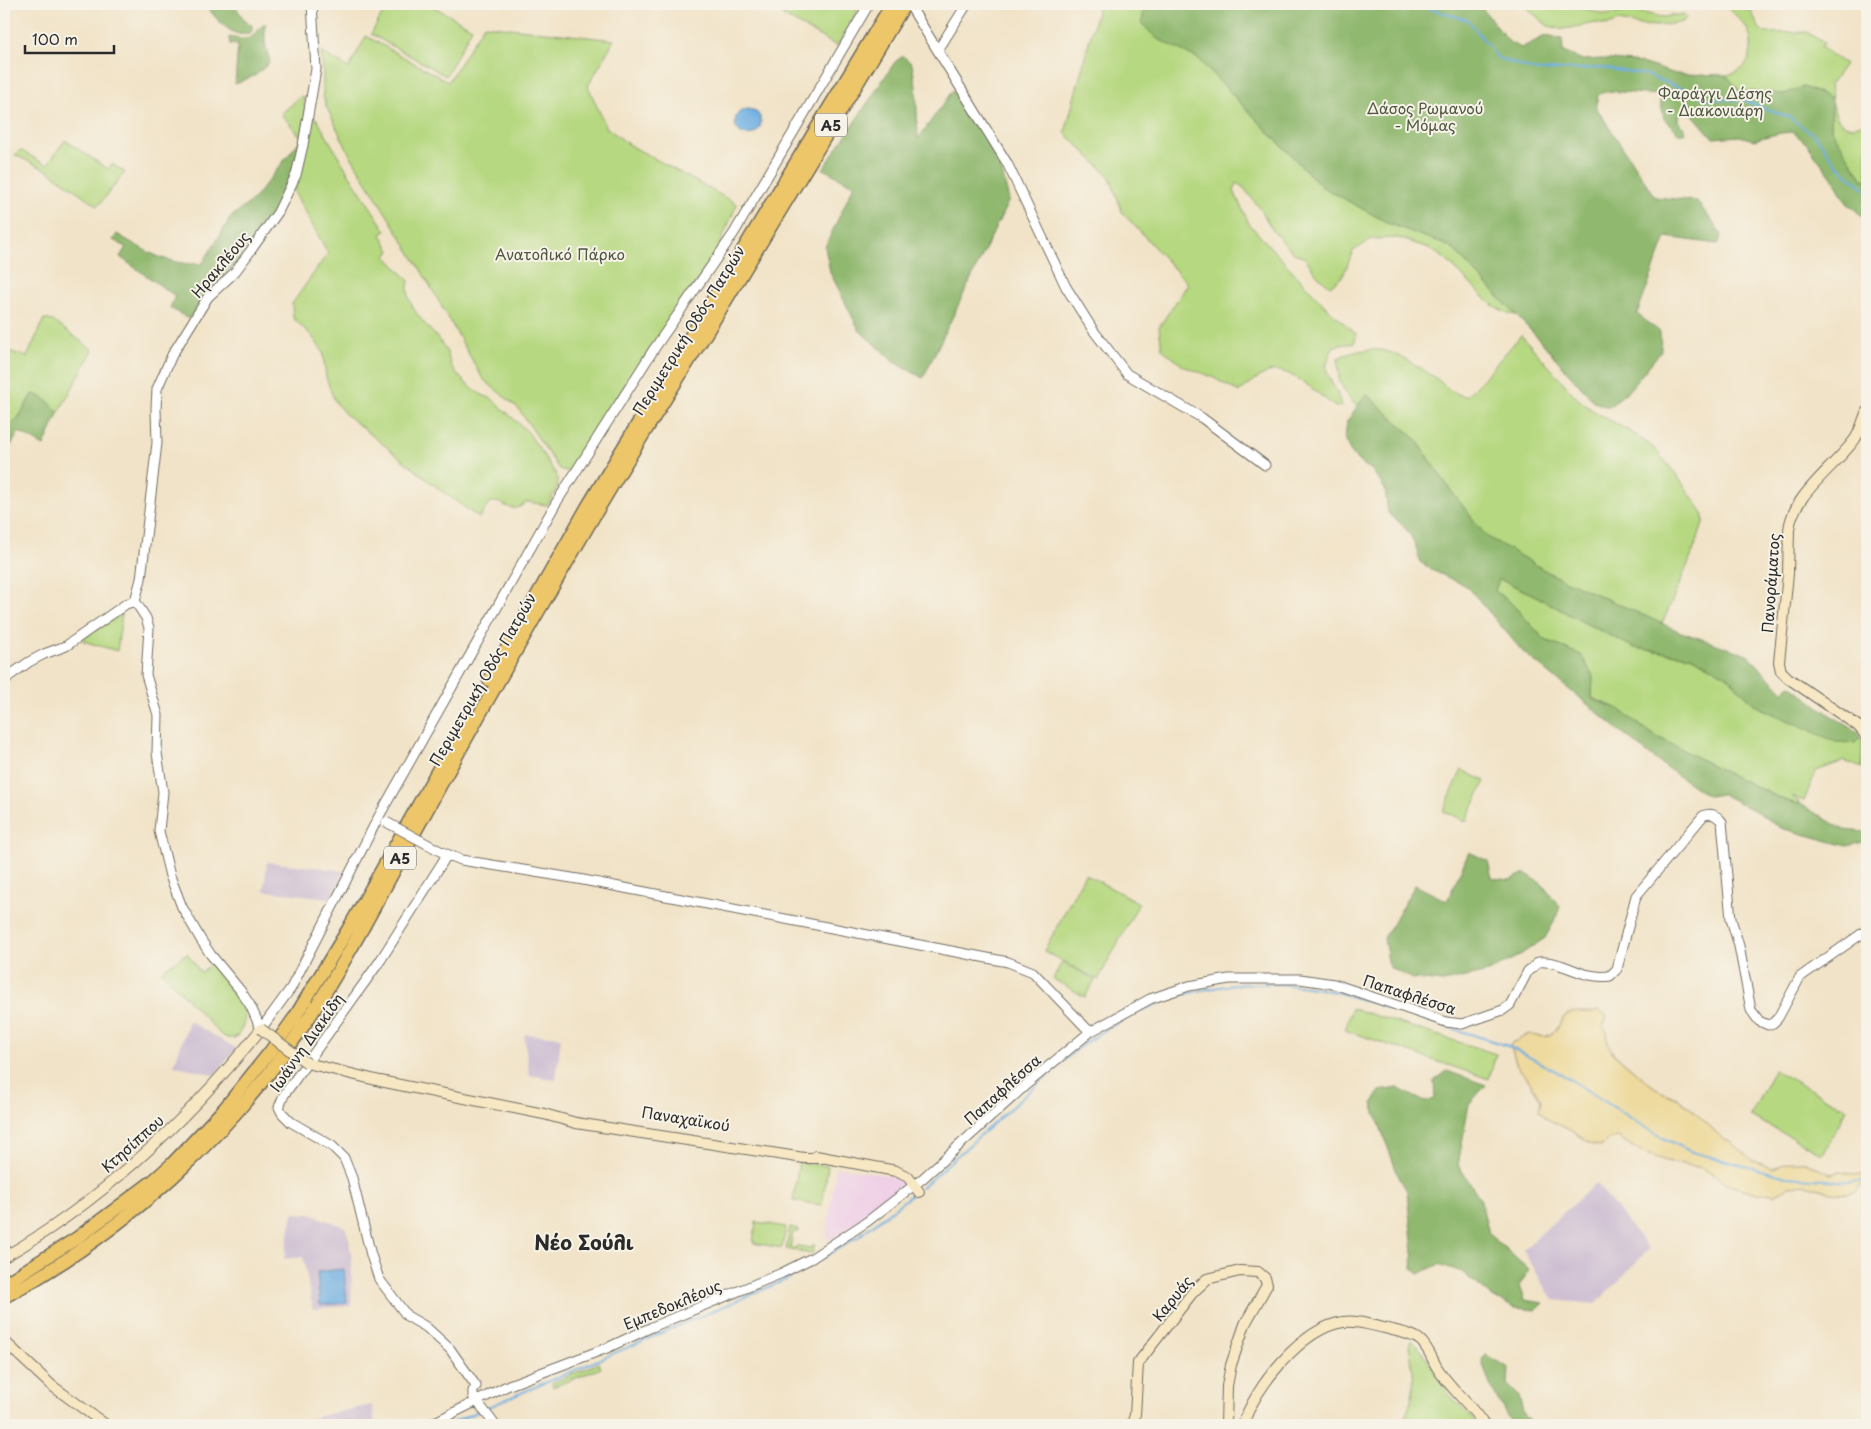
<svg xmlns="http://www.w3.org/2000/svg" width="1871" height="1429" viewBox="0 0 1871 1429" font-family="'Playpen Sans',sans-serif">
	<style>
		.built { fill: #efd0e6 }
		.industrial { fill: #cdbed2 }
		.green { fill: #b6d880; stroke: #708256 }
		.forest { fill: #90b86e; stroke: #5e724c }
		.sand { fill: #eeda9e; stroke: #8c8264 }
		.water { fill: #6eafe2; stroke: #4c6d86 }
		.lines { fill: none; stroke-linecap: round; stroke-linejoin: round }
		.stream { stroke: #6eafe2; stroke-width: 2 }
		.tertiary-casing { stroke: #706b62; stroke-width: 11 }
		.secondary-casing { stroke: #706b62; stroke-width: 12 }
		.motorway-casing { stroke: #706b62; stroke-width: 15 }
		.tertiary { stroke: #fff; stroke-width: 9 }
		.secondary { stroke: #f7e8c3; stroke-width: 10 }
		.motorway { stroke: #ecc669; stroke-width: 12 }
		.tertiary-bridge-casing { stroke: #706b62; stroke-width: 11; stroke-linecap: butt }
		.secondary-bridge-casing { stroke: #706b62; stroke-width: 12; stroke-linecap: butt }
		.tertiary-bridge { stroke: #fff; stroke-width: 9 }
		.secondary-bridge { stroke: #f7e8c3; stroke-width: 10 }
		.labels { text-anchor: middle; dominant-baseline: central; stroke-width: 4; stroke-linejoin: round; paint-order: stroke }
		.shield { fill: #f7f3e8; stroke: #686764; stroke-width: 1 }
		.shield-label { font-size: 14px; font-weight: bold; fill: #2b2b2b }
		.park-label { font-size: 15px; fill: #4e5640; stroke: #f7f3e8 }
		.street-label { font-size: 15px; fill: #2b2b2b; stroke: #f7f3e8 }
		.district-label { font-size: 20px; font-weight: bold; fill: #2b2b2b; stroke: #f7f3e8 }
	</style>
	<rect width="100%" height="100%" fill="#f7f3e8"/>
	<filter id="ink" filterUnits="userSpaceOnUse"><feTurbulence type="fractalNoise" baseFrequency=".02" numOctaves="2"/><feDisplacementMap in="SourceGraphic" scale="10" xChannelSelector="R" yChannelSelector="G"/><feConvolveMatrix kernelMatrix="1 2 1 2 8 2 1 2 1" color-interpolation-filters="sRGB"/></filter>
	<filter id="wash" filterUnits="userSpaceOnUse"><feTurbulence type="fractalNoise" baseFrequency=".0096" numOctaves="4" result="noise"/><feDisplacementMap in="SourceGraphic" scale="20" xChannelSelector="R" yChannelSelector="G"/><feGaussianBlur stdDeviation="1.12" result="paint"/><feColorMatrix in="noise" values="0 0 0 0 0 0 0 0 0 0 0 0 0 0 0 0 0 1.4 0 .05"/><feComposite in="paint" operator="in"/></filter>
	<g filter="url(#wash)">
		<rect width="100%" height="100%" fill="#f1e3c7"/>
		<path class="built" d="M836 1167 900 1177 906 1184 878 1207 830 1240 826 1238Z"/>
		<path class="industrial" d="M267 862 332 869 345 872 331 898 264 891Z
			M189 1021 237 1049 214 1075 174 1065Z
			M524 1034 561 1037 556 1080 529 1075Z
			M1596 1183 1649 1249 1596 1304 1553 1300 1523 1250Z
			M293 1213 310 1214 345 1227 349 1239 352 1262 351 1306 313 1309 303 1257 284 1259Z
			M372 1405 375 1425H286L329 1414Z"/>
		<path class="green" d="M388 4H429L472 28 446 76 371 34Z
			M787 4H820L826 6 832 4H861L837 46 782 15Z
			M1099 4H1124L1130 7H1145L1142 24 1156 38 1197 58 1321 186 1388 223 1451 247 1516 315 1508 314 1491 304 1445 259 1429 248 1398 238 1372 239 1353 251 1343 276 1330 286 1318 276 1305 258 1292 252 1273 231 1261 210 1244 188 1237 183 1234 191 1249 224 1325 306 1357 335 1354 343 1334 346C1316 378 1336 377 1341 406L1335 407C1321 396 1290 367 1272 371 1260 374 1249 385 1239 392L1212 377 1183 366 1162 349 1159 327 1188 284 1122 212 1110 177 1065 133Z
			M1522 4H1557L1580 7 1605 15 1633 11 1663 17 1684 14 1686 18 1683 22 1658 26 1638 25 1619 21 1608 25 1595 23 1564 29 1548 26Z
			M1728 4C1737 4 1743 9 1751 11L1759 28 1765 33 1807 32 1824 43 1821 47 1845 64 1830 85 1832 98 1803 87 1784 94 1740 91 1726 75C1749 73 1757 48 1747 29 1743 21 1734 15 1729 8Z
			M484 25 614 40 588 86 606 127 628 144 737 204 715 255 623 388 570 472 559 469 518 408 483 379 421 270 349 153 326 106 323 95V72L321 52 349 68 366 36 448 82Z
			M301 96 304 98 305 116 302 138 281 114Z
			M1832 103C1834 108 1835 115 1838 119 1844 129 1859 127 1867 121V179L1863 180 1831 129Z
			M316 118 349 174 386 231 381 234 390 251 386 256 409 281C402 308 431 327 444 347 448 352 448 359 451 365 457 377 478 396 491 398L528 432 556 474C561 486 554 495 547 505L527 502C508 517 507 500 490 502L479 518 439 489 344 413 336 403 331 392 326 377 323 352 312 336 293 318 292 304 328 253 294 192 310 119Z
			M65 140 108 169 112 164 125 172 98 206 47 170 15 155 20 150 47 165Z
			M44 319 53 321 93 350 58 414 56 409 32 394C25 405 18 426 4 426V363L6 350 27 357Z
			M1521 335 1577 398 1592 410 1636 435 1655 449 1676 474 1703 513V524L1691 557 1662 624 1553 575 1485 536 1449 488 1416 439 1366 394 1357 407 1345 392 1339 379 1338 358C1350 352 1365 349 1379 350 1394 350 1424 370 1437 379 1446 387 1454 395 1466 396L1484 378Z
			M1499 579 1534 595 1579 620 1635 648 1691 656 1727 676 1756 706 1836 741 1855 743 1860 738 1862 743V768L1844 761 1816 771 1804 801 1792 796 1802 805 1784 800 1727 773 1650 733 1619 709 1592 698 1593 676 1581 655 1545 640 1511 603 1495 591Z
			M122 614 117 651 83 641 84 638Z
			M1462 770 1485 781 1466 821 1443 811Z
			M1085 874 1139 903 1098 980 1044 951Z
			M187 953 201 973 211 963 245 1004C246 1016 244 1030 235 1038H227L220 1034 161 971Z
			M1062 962 1095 980 1085 997 1053 979Z
			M1352 1008 1496 1054 1489 1079 1345 1030Z
			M1774 1070 1847 1109 1823 1154 1750 1116Z
			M799 1162 828 1166 822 1205 793 1201Z
			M756 1222 786 1227 782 1248 753 1243Z
			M790 1227 799 1229V1232H793L790 1247 796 1248 797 1246 812 1248 813 1245H815L812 1254 786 1249Z
			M1411 1340C1427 1352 1437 1379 1450 1395 1459 1405 1469 1414 1477 1425H1401C1417 1395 1415 1379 1409 1346Z
			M599 1363 601 1368 553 1387 552 1383Z"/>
		<path class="forest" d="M205 4H234L245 21 252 25V31C235 44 214 16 205 4Z
			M1124 4H1479L1509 42 1521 48 1545 36 1562 39 1563 52 1583 60 1603 59 1641 63 1676 74 1726 75 1740 91 1784 94 1803 87 1832 98 1831 129 1863 180 1867 179V220L1847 203 1833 179 1807 144 1793 132 1780 133 1753 140 1740 136 1713 138 1688 109 1677 117 1686 132 1679 134 1664 119 1659 95 1608 91 1598 95 1596 107 1655 197 1697 201 1722 235 1718 244 1666 237 1637 314 1660 332 1661 351 1630 389 1609 407 1594 402 1537 337 1451 247 1388 223 1321 186 1197 58 1156 38 1142 24 1144 7H1130Z
			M265 23V43L270 62 256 75 235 84 238 45 230 44 229 37C253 42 250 38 265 23Z
			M903 56 912 64 916 86 918 139 953 90 999 161 1009 200 923 378 894 362 859 330 830 272 825 247 854 185 823 169 895 62Z
			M302 138 297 159 279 205 238 262 206 293 189 319 170 308 175 296 120 257 126 247 113 240 117 234C148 252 165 265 202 264L231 217 253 200Z
			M32 394C42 395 55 405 58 414L44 446 19 432 4 457V426C18 426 25 405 32 394Z
			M1366 394 1416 439 1449 488 1486 536 1553 575 1681 632 1749 655 1767 676 1784 691 1790 685 1830 715 1850 727 1857 732 1860 738 1855 743 1836 742 1756 706 1727 676 1691 656 1635 648 1579 620 1534 595 1499 579 1495 591 1511 603 1545 640 1581 655 1593 676 1592 699 1619 709 1650 733 1727 773 1784 800 1802 805 1844 830 1867 832V841L1847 846 1781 828 1757 812 1722 794 1708 796 1661 764 1523 652 1468 587 1432 570 1420 562C1415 537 1407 528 1388 513L1385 489 1372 470 1358 461 1349 449 1345 437 1347 421Z
			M1469 852 1488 861 1492 878 1510 880 1525 873 1542 884 1560 907 1554 922 1545 938 1517 957 1488 972 1443 982 1413 979 1389 967 1384 938 1415 885 1447 901Z
			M1447 1071 1486 1085 1469 1104 1458 1165 1480 1198 1489 1234 1529 1270 1519 1286 1524 1300 1543 1303 1536 1310 1515 1308 1494 1298 1462 1272 1439 1264 1419 1274 1412 1268 1413 1252 1407 1191 1398 1175 1372 1104 1380 1091 1397 1088 1425 1102 1435 1099 1434 1081Z
			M1486 1355 1509 1368 1508 1385 1519 1396 1524 1416 1532 1425H1513C1502 1409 1485 1378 1482 1359Z"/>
		<path class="sand" d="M1598 1010 1607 1016 1603 1027 1607 1031 1608 1045 1614 1054 1650 1084 1662 1092 1677 1098 1695 1112 1725 1141H1729L1752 1160 1772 1168 1791 1162H1805L1830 1174 1840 1172 1860 1175 1867 1173V1184L1860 1185 1857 1191 1847 1194 1830 1192 1803 1184 1789 1187 1776 1194 1757 1193 1733 1186 1702 1168 1666 1161 1639 1151 1618 1137 1609 1139 1602 1146 1593 1145 1568 1129 1545 1118 1539 1110 1541 1100 1526 1076 1517 1066 1510 1044 1529 1034C1542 1038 1550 1039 1559 1026 1560 1023 1563 1018 1565 1016 1572 1010 1587 1013 1596 1012Z"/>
		<path class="water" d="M735 122a13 13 0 1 1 26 0a13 13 0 1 1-26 0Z
			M344 1269 347 1303 320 1305 317 1272Z"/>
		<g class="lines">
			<path class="stream" d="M1413 4 1468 20 1498 58 1537 71 1601 68 1644 74 1708 99 1743 100 1789 117 1818 138 1837 165 1867 191
				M921 1188 1077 1049C1158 990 1241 970 1340 993L1508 1046 1563 1075 1661 1137 1692 1152 1787 1177 1851 1182 1867 1180
				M486 1408 790 1278 859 1236 915 1192
				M447 1425 479 1411"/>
		</g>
	</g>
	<g filter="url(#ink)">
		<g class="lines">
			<defs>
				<path id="tertiary" d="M912 9 1007 163 1066 287 1093 330 1127 374 1202 418 1265 465
					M938 50 967 4
					M135 601 146 618 149 628 146 675 158 715 157 753 163 792 159 831 170 876 182 907 201 940 211 955 240 990 250 1005 261 1029 291 988 378 818 556 503 654 349 734 233 869 4
					M135 601 141 579 157 443 156 409 157 389 172 355 208 297 234 273 249 253 278 212 296 175 303 145 316 69 312 4
					M4 683 9 676 29 662 44 654 66 646 126 604 135 601
					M442 852 461 860 578 879 1008 962 1033 972 1090 1032
					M447 855 380 961 284 1095 279 1107 282 1113 291 1122 332 1146 344 1158 352 1178 371 1255 379 1279 407 1316 426 1327 450 1349 476 1386 473 1391V1396L495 1425
					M429 1425 509 1385 607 1348 652 1327 782 1273 812 1258 868 1221 922 1179 1027 1084 1090 1032 1150 999 1189 986 1229 979H1300L1334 984 1446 1022 1462 1024 1503 1010 1510 1005 1528 971 1539 962C1564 960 1581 980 1610 976L1617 969 1636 896 1703 816C1710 812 1717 815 1722 822L1731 919 1739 946 1751 1010 1759 1021 1768 1025 1773 1023 1778 1018 1800 977 1867 930"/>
				<path id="secondary" d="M1867 411C1863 420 1861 430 1855 439 1835 467 1792 495 1789 530L1788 574 1779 662 1781 671 1788 678 1858 726 1864 733 1867 740
					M307 1063 380 1081 544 1114 576 1123 804 1158H822
					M816 1156 896 1171 908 1177 919 1192
					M4 1257C104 1200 189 1118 261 1029
					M4 1341 51 1385 106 1425
					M1132 1425 1135 1415 1138 1363 1193 1292 1207 1279 1240 1271 1258 1272 1265 1278 1267 1285 1245 1324 1231 1365 1227 1386 1226 1425
					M1243 1425C1254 1388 1302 1328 1343 1322 1357 1320 1371 1325 1384 1328 1396 1331 1411 1333 1420 1340 1427 1346 1432 1358 1436 1366 1449 1388 1470 1403 1484 1425"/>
				<path id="motorway" d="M489 680 588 506 892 4
					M4 1284 77 1238 153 1181 172 1164 225 1108 270 1052 295 1017 349 928 468 717
					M4 1297C126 1231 232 1134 308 1019 351 954 386 884 423 817 473 725 524 635 577 545 618 473 663 403 706 333 773 223 839 114 905 4"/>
			</defs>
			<use href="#tertiary" class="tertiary-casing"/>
			<use href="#secondary" class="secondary-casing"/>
			<use href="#motorway" class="motorway-casing"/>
			<use href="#tertiary" class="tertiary"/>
			<use href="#secondary" class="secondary"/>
			<use href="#motorway" class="motorway"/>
			<defs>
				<path id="tertiary-bridge" d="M386 822 442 852"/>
				<path id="secondary-bridge" d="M261 1029 307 1063"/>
			</defs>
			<use href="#tertiary-bridge" class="tertiary-bridge-casing"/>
			<use href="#secondary-bridge" class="secondary-bridge-casing"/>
			<use href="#tertiary-bridge" class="tertiary-bridge"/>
			<use href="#secondary-bridge" class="secondary-bridge"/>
		</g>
	</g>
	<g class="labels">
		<g class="shield">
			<rect x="815" y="113.5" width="32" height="23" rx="4"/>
			<rect x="384" y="846.5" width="32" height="23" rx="4"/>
		</g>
		<g class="shield-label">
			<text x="831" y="125">Α5</text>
			<text x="400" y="858">Α5</text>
		</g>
		<g class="park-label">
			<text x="1715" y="92">Φαράγγι Δέσης<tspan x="1715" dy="17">- Διακονιάρη</tspan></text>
			<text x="1425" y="107">Δάσος Ρωμανού<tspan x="1425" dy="17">- Μόμας</tspan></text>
			<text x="560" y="253">Ανατολικό Πάρκο</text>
		</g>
		<g class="street-label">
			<text transform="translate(220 264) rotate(-50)">Ηρακλέους</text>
			<text transform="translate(688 330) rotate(-58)">Περιμετρική Οδός Πατρών</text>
			<text transform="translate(1770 583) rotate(-86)">Πανοράματος</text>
			<text transform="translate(482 679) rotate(-60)">Περιμετρική Οδός Πατρών</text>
			<text transform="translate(1410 994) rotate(18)">Παπαφλέσσα</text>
			<text transform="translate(306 1042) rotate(-55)">Ιωάννη Διακίδη</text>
			<text transform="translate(1002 1089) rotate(-42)">Παπαφλέσσα</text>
			<text transform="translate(686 1118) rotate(9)">Παναχαϊκού</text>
			<text transform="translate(132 1143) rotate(-42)">Κτησίππου</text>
			<text transform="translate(1172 1298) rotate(-51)">Καρυάς</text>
			<text transform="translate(672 1304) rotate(-23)">Εμπεδοκλέους</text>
		</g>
		<g class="district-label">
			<text x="584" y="1242">Νέο Σούλι</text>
		</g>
	</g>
	<rect width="1871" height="1429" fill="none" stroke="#f7f3e8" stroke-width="20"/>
	<path d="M25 45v8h89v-8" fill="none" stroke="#2b2b2b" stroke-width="2.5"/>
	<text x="32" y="45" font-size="15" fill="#2b2b2b" stroke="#f7f3e8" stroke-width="4" paint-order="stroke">100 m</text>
</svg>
